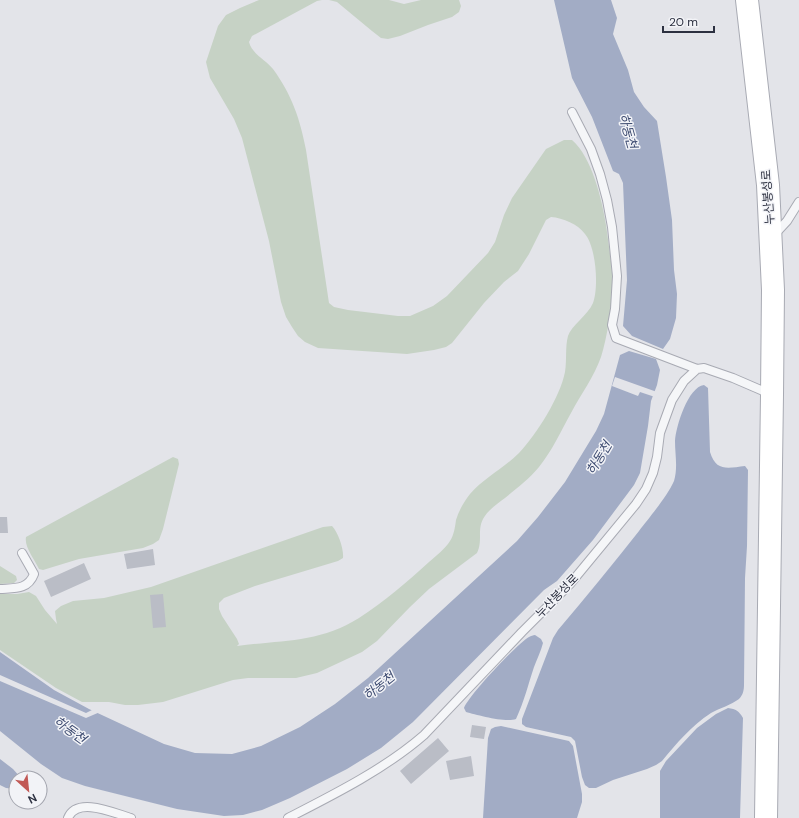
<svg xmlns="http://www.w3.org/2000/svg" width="799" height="818" viewBox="0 0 799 818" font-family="'DM Sans','Noto Sans KR',sans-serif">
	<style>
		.green { fill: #c6d2c5 }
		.water { fill: #a2acc5 }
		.pier { fill: #e3e4e9 }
		.building { fill: #babdc6 }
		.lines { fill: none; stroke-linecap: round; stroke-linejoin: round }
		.lane-casing { stroke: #a8aab3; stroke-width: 10 }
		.secondary-casing { stroke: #a8aab3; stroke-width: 24 }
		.lane { stroke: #f5f6f8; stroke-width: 8 }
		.secondary { stroke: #fff; stroke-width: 22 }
		.labels { text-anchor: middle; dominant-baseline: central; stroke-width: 3; stroke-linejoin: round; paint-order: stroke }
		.street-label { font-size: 12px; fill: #2c3040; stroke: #f2f3f7 }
		.water-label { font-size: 13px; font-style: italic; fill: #3b496f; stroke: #f2f3f7 }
	</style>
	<rect width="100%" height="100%" fill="#e3e4e9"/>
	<path class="green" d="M259 0H322L317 1 252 36 249 42C252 54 266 60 273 69 292 95 300 119 306 150L329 303 334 307 348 310 398 316H410L433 306 447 296 488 253 495 242 504 215 512 198 546 149 564 140H572C592 157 602 200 606 225 608 241 611 257 612 273 614 297 608 334 601 357 594 377 581 394 571 413 561 431 552 451 539 467 529 479 516 489 505 498 497 504 488 510 483 519 477 531 483 540 477 553L429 589 410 607 377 641 362 652 317 673 296 678H248L233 680 163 702 138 705H125L109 702H82L56 688 0 650V594H17L29 592 36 596 45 610 57 624 56 619 55 611 61 606 73 601 104 598 151 587 323 527 332 526C338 532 344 549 343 558L338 561 255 586 224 598 219 603V609L222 616 237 639 239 644 237 646C282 640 319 643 359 618 384 602 407 582 429 562 436 556 445 549 450 541 454 535 455 527 456 520 459 510 464 502 470 494 484 478 504 468 519 453 537 434 560 397 565 372 567 360 565 347 568 336 571 326 588 315 593 303 599 287 596 247 585 234 578 224 563 218 551 217L546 220 529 254 518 271 504 282 484 303 452 343 446 347 434 350 407 354 318 348 305 342 298 336 292 327 286 317 281 302 269 241 242 138 234 119 210 78 206 62 218 26 226 15 240 8Z
		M329 0H389L404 4 421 0H459L461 6 459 12 452 17 428 25 400 36 388 39 381 38 372 31 337 2Z
		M173 457 178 459 179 464 163 529 159 540 153 544 143 548 79 559 43 570 39 569C35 560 24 547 26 537Z
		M0 566 16 576 17 580 14 583 0 584Z"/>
	<path class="water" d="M554 0H611L617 18 613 34 628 70 634 92 644 107 657 121 666 177 672 220 674 270 677 294 676 318 670 339 663 349 632 336 623 326 627 280 623 183 619 174 613 171 592 117 572 78Z
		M629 351 656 359 660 370 657 385 651 401 648 426 640 473 634 485 593 540 557 581 544 590 413 722 381 748 347 769 290 798 262 810 243 815 224 816 177 809 85 786 62 778 41 764 0 731V652L54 690 89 709 164 744 195 753 232 754 261 746 300 727 335 704 368 678 517 541 538 517 565 482 596 431 604 414 620 355Z
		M704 385 708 388 710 452C716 472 728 468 745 466L748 470 747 546 745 578 744 685C744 690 743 695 739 699 731 705 720 708 711 713 691 726 677 743 662 761L656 765 647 769 613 780 596 788H589L585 785 582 777 575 741 571 737 526 727 522 724V719L553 638 558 630C586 597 613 564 639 531 649 518 668 495 674 481 678 468 675 454 675 441 676 426 688 387 704 385Z
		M535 635 541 639 543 643C541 651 537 659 534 667 528 685 524 702 516 719 506 723 477 715 466 712L464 708C469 695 517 644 529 637 531 636 533 635 535 635Z
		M728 708C736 709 739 711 743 718L740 818H660V771L666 761 697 728 716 714Z
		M501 726 569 741 573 746 582 794V802L577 818H483L488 738 491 729 495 727Z
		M0 759 13 769 21 778H16V789L6 788 0 785Z"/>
	<path class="pier" d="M615 377 657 392 655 397 640 392 638 396 612 386Z
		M0 675 86 713 94 709 100 712 86 718 0 681Z"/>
	<path class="building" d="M0 517H7L8 533H0Z
		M153 549 155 565 127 569 124 554Z
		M84 563 91 579 51 597 44 581Z
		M163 594 166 627 153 628 150 595Z
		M472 725 486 727 484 739 470 737Z
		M438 738 449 751 411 784 400 771Z
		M471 756 474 776 450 780 446 761Z"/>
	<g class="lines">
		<defs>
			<path id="lane" d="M572 112 591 149 600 174 607 200 612 227 617 276 615 309 612 325 616 338 697 369
				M774 235 787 221 799 202
				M0 589C14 588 28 590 34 574L22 553
				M68 818C77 796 114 813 131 818
				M288 818C333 795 385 769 424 735L522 632 570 584 636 504 646 489 653 473 657 457 660 433 672 400 684 381 697 369 704 368 733 378 770 394"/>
			<path id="secondary" d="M747 0 768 185 773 290 772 395 766 818"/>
		</defs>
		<use href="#lane" class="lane-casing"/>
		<use href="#secondary" class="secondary-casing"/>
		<use href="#lane" class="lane"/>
		<use href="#secondary" class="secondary"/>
	</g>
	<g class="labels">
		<g class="street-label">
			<text transform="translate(768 197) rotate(-94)">누산봉성로</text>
			<text transform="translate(557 596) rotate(-46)">누산봉성로</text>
		</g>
		<g class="water-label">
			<text transform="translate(628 131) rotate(74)">하동천</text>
			<text transform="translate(599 458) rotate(-59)">하동천</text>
			<text transform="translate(379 686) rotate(-39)">하동천</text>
			<text transform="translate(70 730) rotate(36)">하동천</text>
		</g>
	</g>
	<g transform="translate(28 790) rotate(153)"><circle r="19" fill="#f2f3f7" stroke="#a3a5ae"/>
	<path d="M0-3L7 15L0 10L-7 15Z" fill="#c15956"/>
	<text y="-6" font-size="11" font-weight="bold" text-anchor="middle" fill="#2c3040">N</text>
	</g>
	<path d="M663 26v6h51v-6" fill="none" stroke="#2c3040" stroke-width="2"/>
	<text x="669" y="26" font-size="12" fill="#2c3040" stroke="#f2f3f7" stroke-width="3" paint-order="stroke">20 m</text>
</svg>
